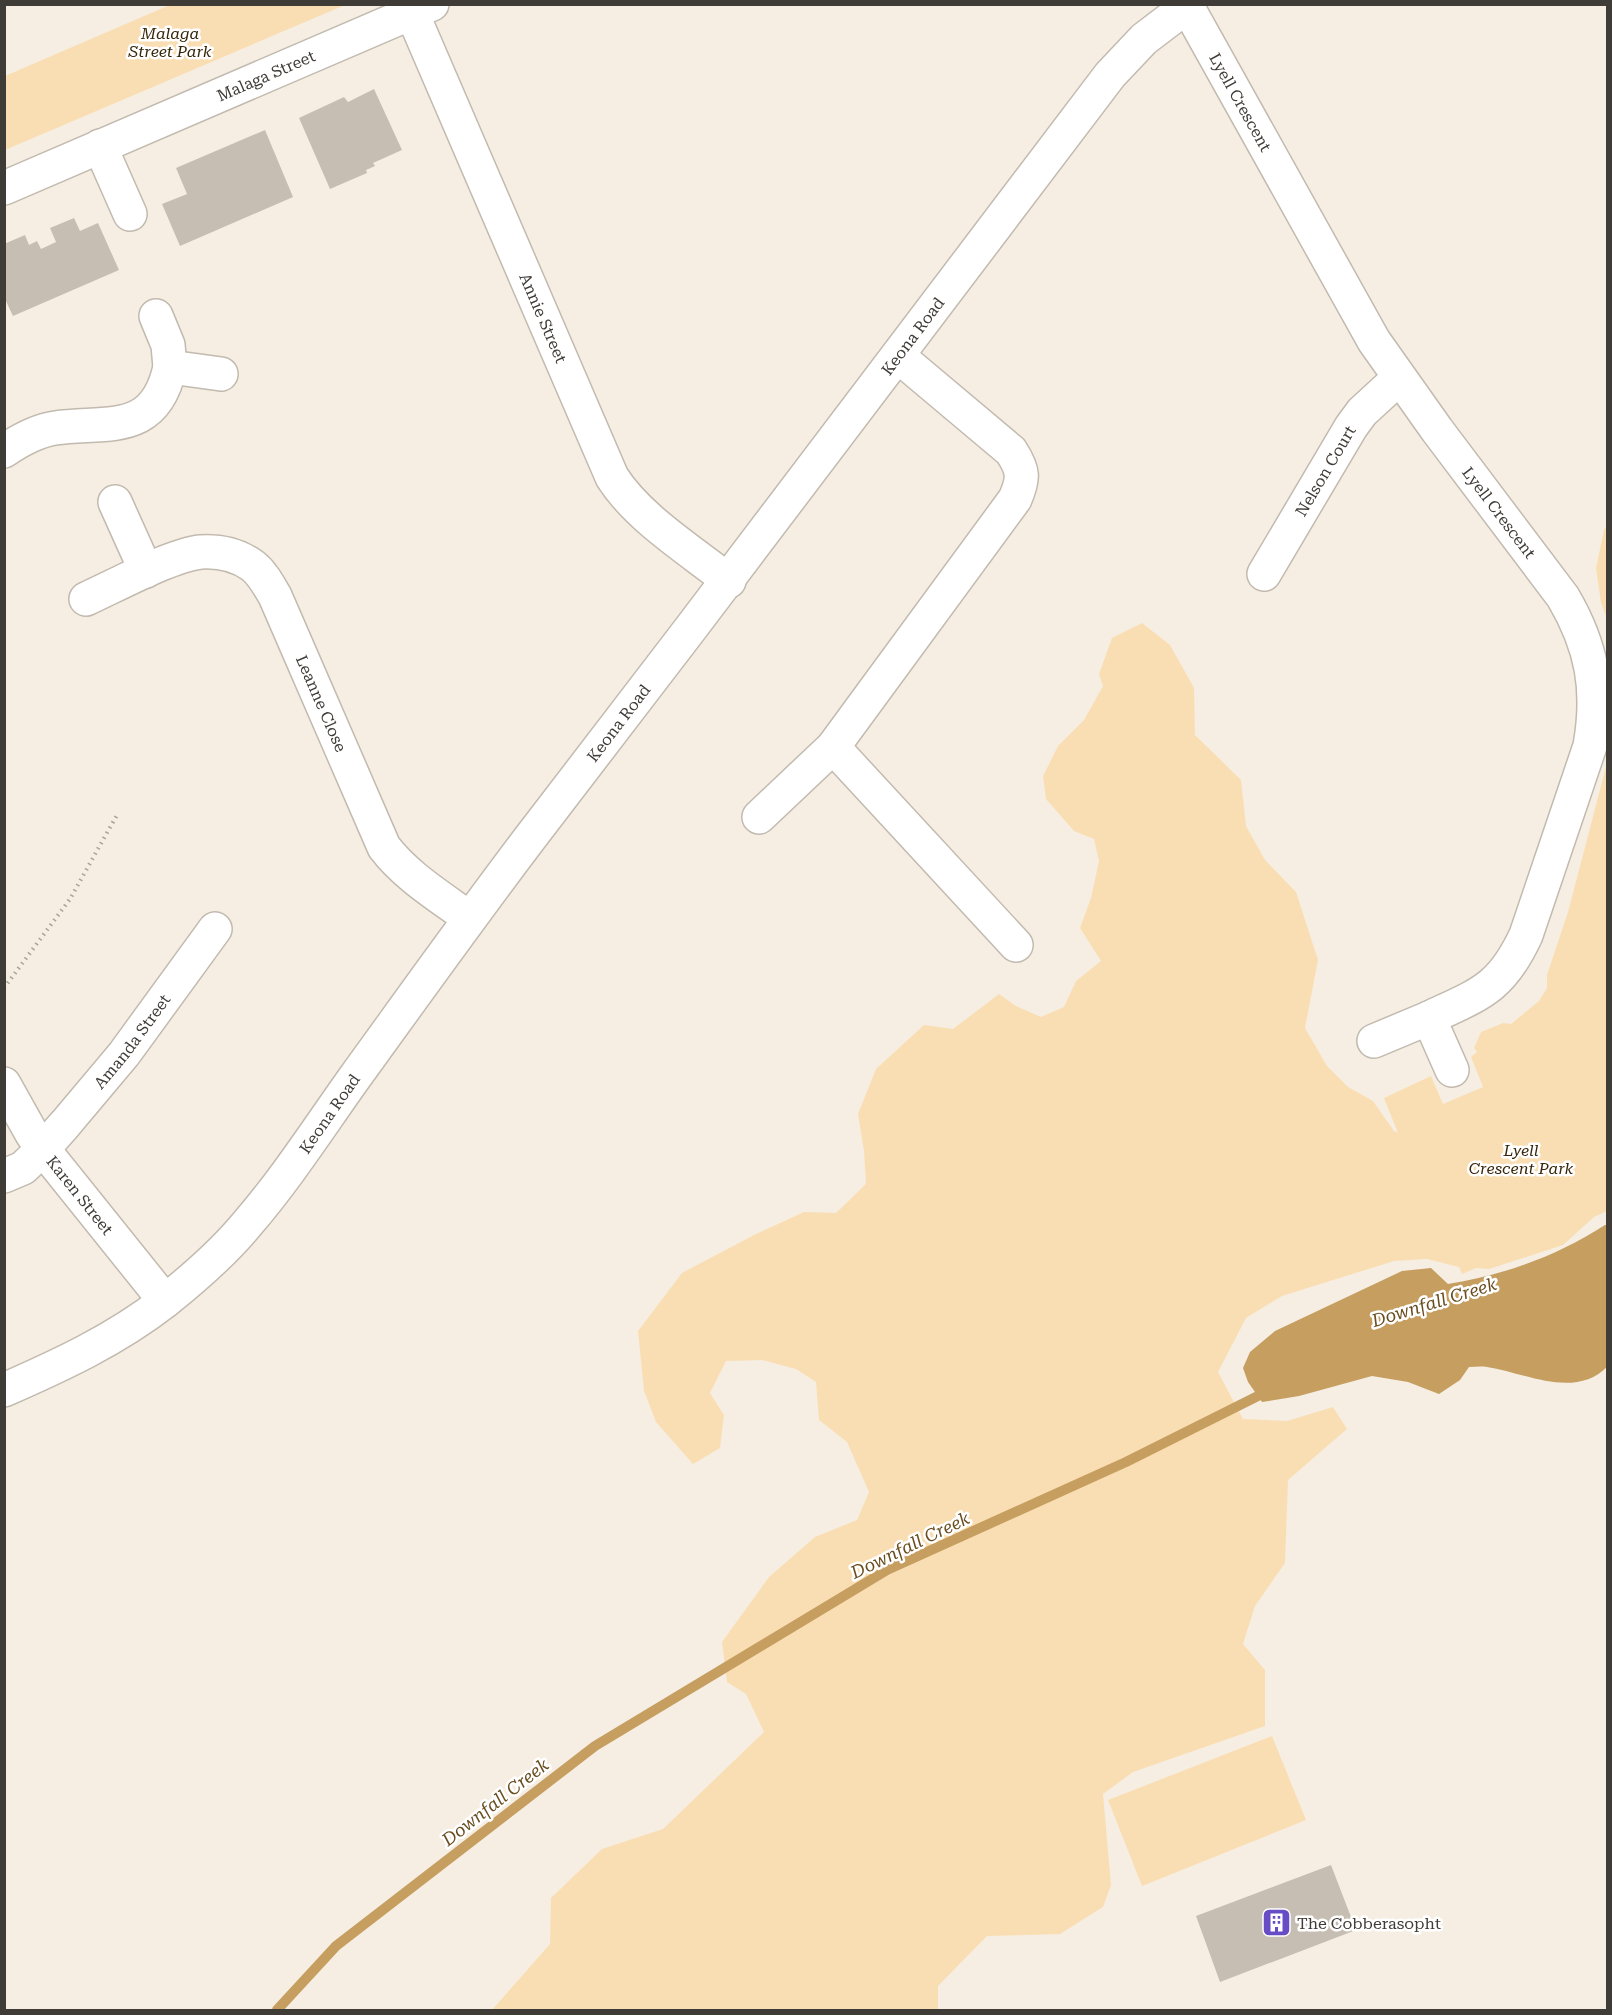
<svg xmlns="http://www.w3.org/2000/svg" width="1612" height="2015" viewBox="0 0 1612 2015" font-family="'Roboto Serif',serif">
	<style>
		.green { fill: #fadeb3 }
		.water { fill: #c59e60 }
		.lines { fill: none; stroke-linecap: round; stroke-linejoin: round }
		.stream { stroke: #c59e60; stroke-width: 10 }
		.building { fill: #c6beb2 }
		.minor-casing { stroke: #c2baaf; stroke-width: 36 }
		.path { stroke: #a9a39a; stroke-width: 4; stroke-dasharray: 1.5 4.5; stroke-linecap: butt }
		.minor { stroke: #fff; stroke-width: 33 }
		.labels { text-anchor: middle; dominant-baseline: central; stroke-width: 5; stroke-linejoin: round; paint-order: stroke }
		.park-label { font-size: 16px; font-style: italic; fill: #372609; stroke: #fff }
		.street-label { font-size: 16px; fill: #3f3b37; stroke: #fff }
		.poi-label { font-size: 16px; fill: #3f3b37; stroke: #fff; text-anchor: start }
		.water-label { font-size: 18px; font-style: italic; fill: #694d1e; stroke: #fff }
	</style>
	<rect width="100%" height="100%" fill="#f6eee2"/>
	<path class="green" d="M172 4 345 5 5 150V76Z
		M1607 526V618L1601 603 1596 568 1604 530Z
		M1142 623 1170 645 1194 688 1195 735 1241 780 1246 826 1265 860 1296 892 1318 960 1305 1028 1327 1066 1348 1087 1373 1101 1394 1131 1398 1133 1384 1098 1431 1076 1443 1104 1483 1087 1471 1057 1477 1052 1474 1048 1481 1032 1503 1023 1511 1024 1539 1001 1547 988V975L1568 912 1607 763V1211L1594 1217 1563 1245 1489 1269 1476 1268 1462 1274 1459 1267 1427 1259 1394 1261 1282 1296 1246 1318 1218 1372 1243 1419 1287 1421 1333 1407 1347 1429 1288 1480 1285 1563 1255 1606 1243 1644 1265 1670V1726L1133 1772 1103 1794 1111 1885 1103 1907 1060 1934 987 1936 938 1986V2010H492L550 1944 551 1898 602 1849 663 1829 764 1732 746 1694 727 1682 722 1642 769 1577 815 1537 857 1520 869 1492 847 1442 819 1420 816 1382 796 1369 762 1360 726 1361 710 1393 724 1415 720 1448 693 1464 656 1422 644 1391 638 1331 682 1273 754 1235 804 1212 836 1213 866 1184 864 1151 858 1114 876 1069 924 1025 953 1029 999 994 1016 1006 1041 1017 1064 1007 1076 981 1101 961 1080 928 1091 898 1099 861 1094 839 1074 831 1046 799 1043 776 1058 746 1084 720 1103 686 1099 674 1112 638Z
		M1272 1736 1306 1820 1142 1886 1108 1800Z"/>
	<path class="water" d="M1605 1225H1607L1608 1366C1575 1400 1526 1373 1487 1367 1481 1366 1475 1367 1469 1367L1460 1380 1439 1394 1408 1382 1372 1376 1299 1396 1262 1402 1248 1382 1243 1368 1250 1352 1275 1331 1402 1271 1431 1268 1448 1284C1504 1275 1557 1256 1605 1225Z"/>
	<g class="lines">
		<path class="stream" d="M277 2010 336 1946 595 1746 887 1570 1126 1462 1270 1390"/>
	</g>
	<path class="building" d="M374 89 402 150 373 163 375 166 366 170 367 173 330 189 299 118 344 97 348 102Z
		M265 130 293 197 180 246 162 204 187 194 176 168Z
		M74 218 80 231 98 223 119 270 13 316 4 297V244L25 235 29 245 37 241 41 249 56 242 50 228Z
		M1331 1865 1356 1930 1220 1982 1196 1916Z"/>
	<g class="lines">
		<defs>
			<g id="minor">
				<path id="s1" d="M1187 6 1374 341 1437 430 1563 597C1592 646 1600 690 1590 746L1526 935C1501 989 1480 994 1429 1018"/>
				<path id="s2" d="M412 13 612 477C638 518 690 550 729 581"/>
				<path d="M100 146 130 214"/>
				<path id="s3" d="M4 188 432 4"/>
				<path d="M156 316 168 345 170 367 221 374"/>
				<path d="M4 451C20 440 36 431 55 428 109 421 155 436 170 367"/>
				<path d="M115 502 146 571"/>
				<path id="s4" d="M1264 574 1351 427 1362 412 1399 378"/>
				<path id="s5" d="M86 599C115 586 171 555 201 552 219 551 238 555 253 566 263 574 269 586 275 596L384 847C406 876 439 896 469 918"/>
				<path d="M833 747 1016 945"/>
				<path d="M759 817 833 747 1015 499C1024 478 1024 471 1011 451L898 356"/>
				<path d="M1374 1041 1429 1018 1452 1070"/>
				<path id="s6" d="M4 1084 32 1134 43 1149 165 1301"/>
				<path id="s7" d="M4 1176 23 1168 43 1149 66 1123 124 1054 215 929"/>
				<path id="s8" d="M4 1390C61 1365 115 1340 164 1302 193 1279 223 1253 247 1224 286 1179 320 1126 355 1077 413 997 470 917 530 838 725 585 917 330 1110 75L1144 39 1190 4"/>
			</g>
		</defs>
		<use href="#minor" class="minor-casing"/>
		<path class="path" d="M4 988 70 899 117 815"/>
		<use href="#minor" class="minor"/>
	</g>
	<defs>
		<symbol id="building-square" viewBox="-11 -11 22 22"><rect x="-9" y="-9" width="18" height="18" rx="4" fill="#674cc5" stroke="#fff"/><path d="M-4-6H4V6H1V3H-1V6H-4ZM-2.5-4.3h1.7v1.8h-1.7ZM.8-4.3h1.7v1.8H.8ZM-2.5-1h1.7V.8h-1.7ZM.8-1h1.7V.8H.8Z" fill="#fff"/></symbol>
	</defs>
	<g fill-rule="evenodd">
		<use href="#building-square" x="1260" y="1906" width="33" height="33"/>
	</g>
	<g class="labels">
		<g class="park-label">
			<text x="170" y="33">Malaga<tspan x="170" dy="18">Street Park</tspan></text>
			<text x="1521" y="1150">Lyell<tspan x="1521" dy="18">Crescent Park</tspan></text>
		</g>
		<g class="street-label">
			<text stroke="none"><textPath href="#s3" startOffset="285">Malaga Street</textPath></text>
			<text stroke="none"><textPath href="#s1" startOffset="110">Lyell Crescent</textPath></text>
			<text stroke="none"><textPath href="#s2" startOffset="332">Annie Street</textPath></text>
			<text stroke="none"><textPath href="#s8" startOffset="1407">Keona Road</textPath></text>
			<text stroke="none"><textPath href="#s4" startOffset="120">Nelson Court</textPath></text>
			<text stroke="none"><textPath href="#s1" startOffset="596">Lyell Crescent</textPath></text>
			<text stroke="none"><textPath href="#s5" startOffset="334">Leanne Close</textPath></text>
			<text stroke="none"><textPath href="#s8" startOffset="921">Keona Road</textPath></text>
			<text stroke="none"><textPath href="#s7" startOffset="188">Amanda Street</textPath></text>
			<text stroke="none"><textPath href="#s8" startOffset="435">Keona Road</textPath></text>
			<text stroke="none"><textPath href="#s6" startOffset="135">Karen Street</textPath></text>
		</g>
		<g class="poi-label">
			<text x="1297" y="1923">The Cobberasopht</text>
		</g>
		<g class="water-label">
			<text transform="translate(1434 1302) rotate(-17)">Downfall Creek</text>
			<text transform="translate(910 1545) rotate(-26)">Downfall Creek</text>
			<text transform="translate(495 1802) rotate(-38)">Downfall Creek</text>
		</g>
	</g>
	<rect width="1612" height="2015" fill="none" stroke="#3f3b37" stroke-width="12"/>
</svg>
